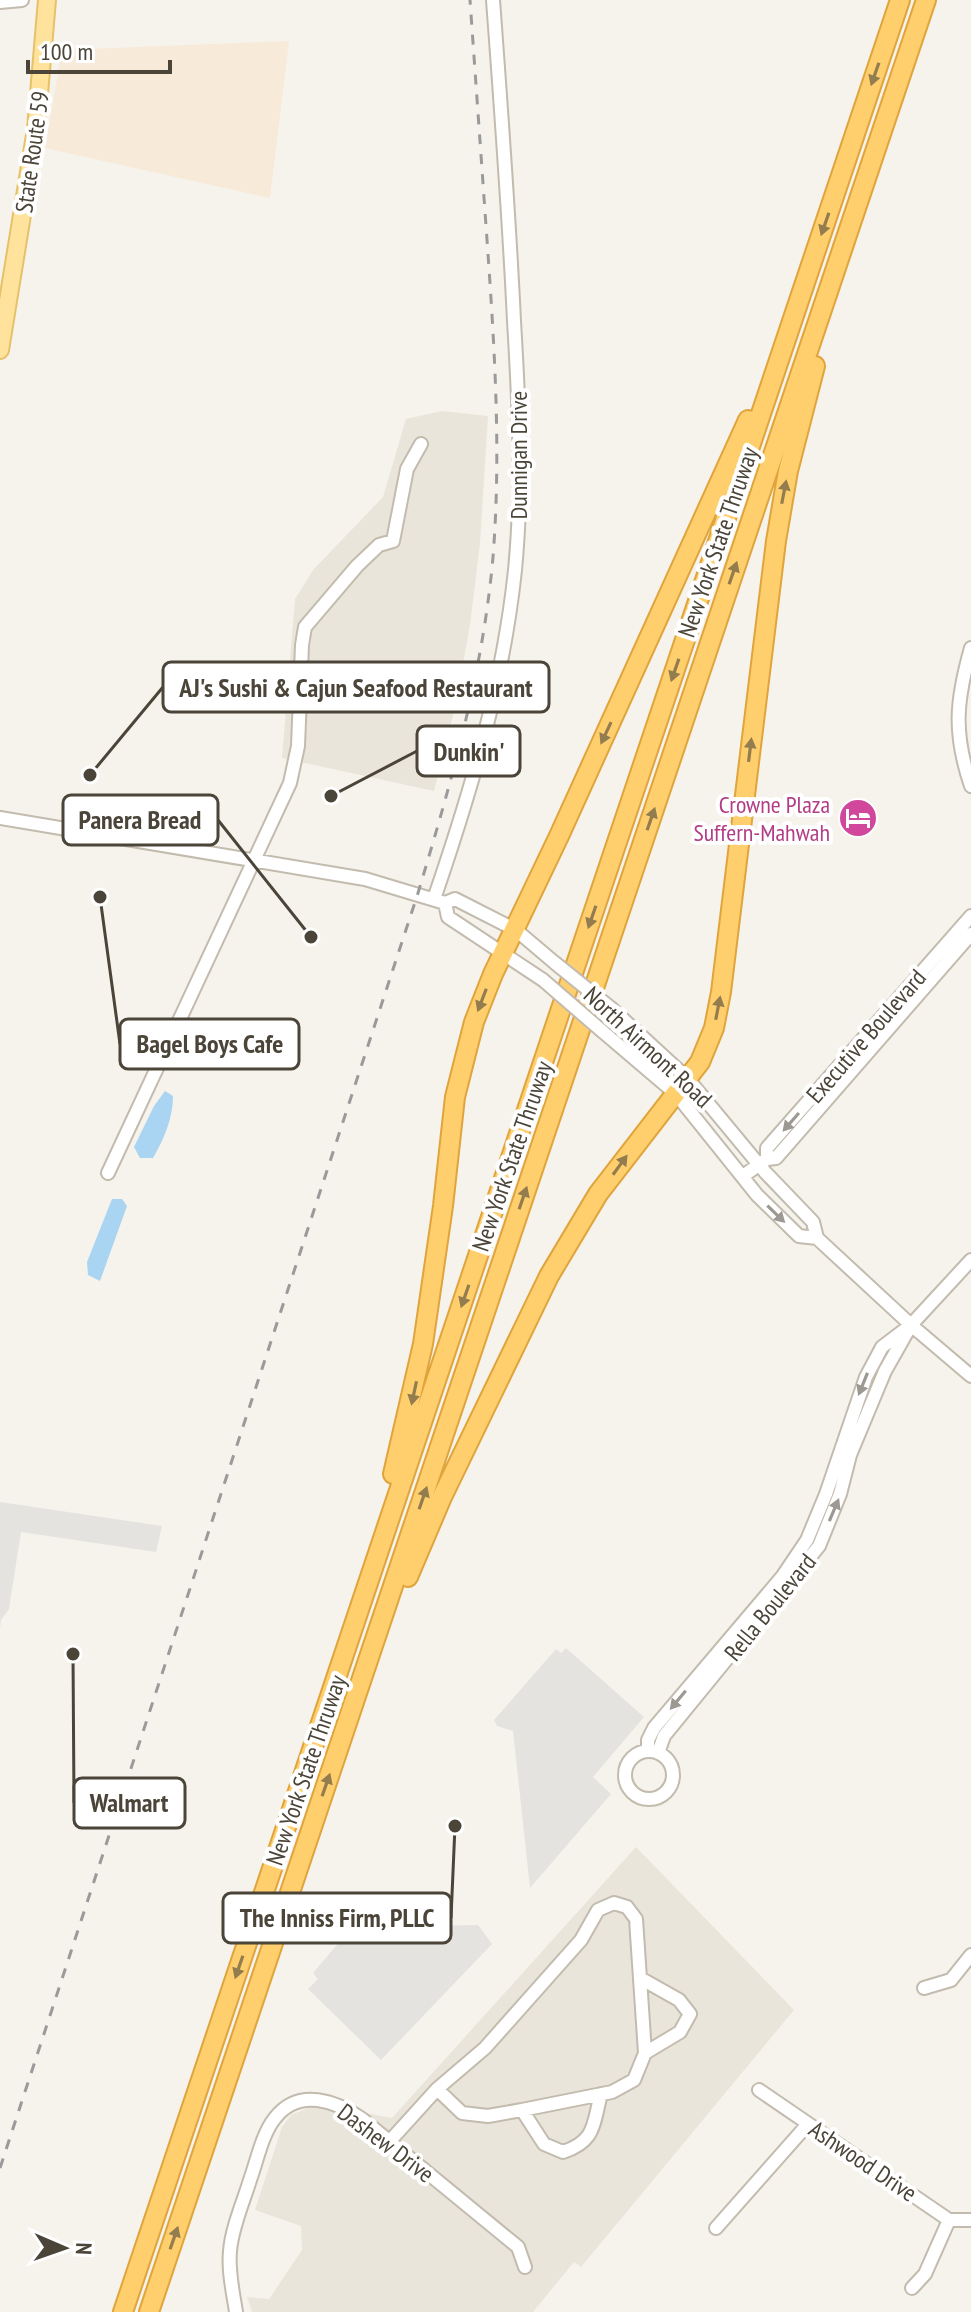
<svg xmlns="http://www.w3.org/2000/svg" width="971" height="2312" viewBox="0 0 971 2312" font-family="'PT Sans Narrow',sans-serif">
	<style>
		.residential { fill: #eae5da }
		.commercial { fill: #f7ead8 }
		.parking { fill: #e5e3e0 }
		.water { fill: #a9d4f2 }
		.lines { fill: none; stroke-linecap: round; stroke-linejoin: round }
		.minor-casing { stroke: #c2bbae; stroke-width: 16 }
		.major-casing { stroke: #e6c16a; stroke-width: 20 }
		.highway-casing { stroke: #e0a43c; stroke-width: 22 }
		.minor { stroke: #fff; stroke-width: 12 }
		.major { stroke: #ffe39c; stroke-width: 16 }
		.highway { stroke: #ffcf6e; stroke-width: 18 }
		.rail { stroke: #9a9a9a; stroke-width: 3; stroke-dasharray: 10 10; stroke-linecap: butt }
		.minor-bridge-casing { stroke: #c2bbae; stroke-width: 16; stroke-linecap: butt }
		.minor-bridge { stroke: #fff; stroke-width: 12 }
		.oneway { fill: #937c4e }
		.oneway2 { fill: #9c9892 }
		.labels { text-anchor: middle; dominant-baseline: central; stroke-width: 8; stroke-linejoin: round; paint-order: stroke }
		.street-label { font-size: 24px; fill: #4b4439; stroke: #fff }
		.hotel-label { font-size: 24px; fill: #b23c85; stroke: #fff; text-anchor: end }
		.leader { fill: none; stroke: #4b4439; stroke-width: 3 }
		.callout-dot { fill: #4b4439; stroke: #fff; stroke-width: 3 }
		.callout { fill: #fff; stroke: #4b4439; stroke-width: 3 }
		.callout-label { font-size: 26px; text-anchor: middle; font-weight: bold; fill: #4b4439 }
	</style>
	<rect width="100%" height="100%" fill="#f6f3ec"/>
	<path class="residential" d="M442 411 488 416 480 543 470 625 455 707 434 791 282 758 295 599 313 570 383 497 406 419Z
		M636 1847 794 2010 581 2267 574 2262 533 2312H252L247 2297 269 2299 302 2250 301 2226 255 2210 282 2127 291 2115 318 2104 392 2118Z"/>
	<path class="commercial" d="M289 41 270 198 45 148 62 50Z"/>
	<path class="parking" d="M0 1502 162 1526 156 1552 21 1532 9 1609 1 1620 0 1629Z
		M566 1648 644 1717 593 1777 611 1794 530 1888 513 1731 497 1726 494 1720 556 1649 561 1653Z
		M358 1920 365 1927 478 1925 492 1944 381 2060 308 1989 318 1979 313 1973Z"/>
	<path class="water" d="M165 1091 173 1096C173 1118 164 1139 153 1158H140L134 1147 154 1106Z
		M112 1199H122L127 1206 100 1281 88 1275 87 1262Z"/>
	<g class="lines">
		<defs>
			<path id="minor" d="M0 2 22 0
				M971 648C956 701 953 733 971 786
				M0 818 365 879 445 903 455 899 516 930 555 963
				M434 899C471 791 503 684 515 570 523 487 519 404 514 321 509 214 501 107 493 0
				M445 903 448 917 543 980
				M612 1009 688 1079 765 1172 813 1222 817 1238 911 1325 971 1376
				M602 1031 676 1094 757 1195 799 1236 817 1238
				M767 1159V1148L971 916
				M108 1173 290 783 298 746 302 645 305 627 357 566 379 545 393 541 407 469 421 444
				M743 1176 767 1159 776 1158 971 934
				M648 1751V1740L654 1728 782 1577 807 1540 826 1494 866 1377 882 1347 911 1325 971 1260
				M625 1775a24 24 0 1 1 48 0a24 24 0 1 1-48 0Z
				M658 1753 664 1736 819 1546 840 1494 850 1455 885 1371 911 1325
				M640 1978 679 2000 690 2014 680 2032 645 2053
				M924 1988 951 1980 971 1955
				M759 2090 949 2220H971
				M522 2110 544 2144 563 2152C596 2141 593 2124 601 2094
				M389 2142 437 2089 462 2113 488 2116 522 2110 612 2092 634 2080 645 2053 636 1919 627 1907 614 1903 598 1910 581 1940 485 2048 437 2089
				M716 2228 808 2124
				M912 2288 925 2274 949 2220
				M236 2312C233 2292 228 2271 230 2251 232 2227 243 2203 250 2180 257 2161 262 2134 275 2118 299 2087 336 2101 362 2119L518 2247 525 2267"/>
			<path id="major" d="M0 350 36 129 47 0"/>
			<path id="highway" d="M393 1474 423 1344 443 1206 455 1097 474 1022 493 974 559 836 748 420
				M408 1577 442 1497 549 1276 598 1194 700 1062 714 1028 721 992 776 541 788 471 815 366
				M123 2312 900 0
				M149 2312 926 0"/>
		</defs>
		<use href="#minor" class="minor-casing"/>
		<use href="#major" class="major-casing"/>
		<use href="#highway" class="highway-casing"/>
		<use href="#minor" class="minor"/>
		<use href="#major" class="major"/>
		<use href="#highway" class="highway"/>
		<path class="rail" d="M0 2168 418 893C451 783 483 672 493 557 501 456 495 355 488 254 482 169 476 85 470 0"/>
		<defs>
			<path id="minor-bridge" d="M555 963 612 1009
				M543 980 602 1031"/>
		</defs>
		<use href="#minor-bridge" class="minor-bridge-casing"/>
		<use href="#minor-bridge" class="minor-bridge"/>
	</g>
	<defs><path id="oneway-solid" d="M-6-.8H1V-3.2L6.5 0L1 3.2V.8H-6Z" transform="scale(2)"/></defs>
	<g class="oneway">
		<use href="#oneway-solid" transform="translate(875 74) rotate(109)"/>
		<use href="#oneway-solid" transform="translate(825 224) rotate(109)"/>
		<use href="#oneway-solid" transform="translate(784 492) rotate(-79)"/>
		<use href="#oneway-solid" transform="translate(733 573) rotate(-71)"/>
		<use href="#oneway-solid" transform="translate(675 670) rotate(109)"/>
		<use href="#oneway-solid" transform="translate(606 733) rotate(115)"/>
		<use href="#oneway-solid" transform="translate(750 750) rotate(-83)"/>
		<use href="#oneway-solid" transform="translate(651 819) rotate(-71)"/>
		<use href="#oneway-solid" transform="translate(592 917) rotate(109)"/>
		<use href="#oneway-solid" transform="translate(482 1000) rotate(111)"/>
		<use href="#oneway-solid" transform="translate(718 1008) rotate(-79)"/>
		<use href="#oneway-solid" transform="translate(620 1165) rotate(-54)"/>
		<use href="#oneway-solid" transform="translate(523 1198) rotate(-71)"/>
		<use href="#oneway-solid" transform="translate(465 1296) rotate(109)"/>
		<use href="#oneway-solid" transform="translate(414 1393) rotate(102)"/>
		<use href="#oneway-solid" transform="translate(423 1498) rotate(-71)"/>
		<use href="#oneway-solid" transform="translate(326 1785) rotate(-71)"/>
		<use href="#oneway-solid" transform="translate(239 1967) rotate(109)"/>
		<use href="#oneway-solid" transform="translate(174 2238) rotate(-71)"/>
	</g>
	<g class="oneway2">
		<use href="#oneway-solid" transform="translate(791 1122) rotate(131)"/>
		<use href="#oneway-solid" transform="translate(776 1214) rotate(44)"/>
		<use href="#oneway-solid" transform="translate(863 1384) rotate(112)"/>
		<use href="#oneway-solid" transform="translate(834 1510) rotate(-67)"/>
		<use href="#oneway-solid" transform="translate(678 1700) rotate(130)"/>
	</g>
	<defs>
		<symbol id="hotel-disc" viewBox="-11 -11 22 22"><circle r="9.5" fill="#d1479c" stroke="#fff"/><path d="M-6-4.5h1.5V1H6V5H4.5V3h-9V5H-6ZM-4 0a1.8 1.8 0 1 1 3.6 0ZM.5 0V-2.5h3Q6-2.5 6 0Z" fill="#fff"/></symbol>
	</defs>
	<g fill-rule="evenodd">
		<use href="#hotel-disc" x="836" y="796" width="44" height="44"/>
	</g>
	<g class="labels">
		<g class="street-label">
			<text transform="translate(32 152) rotate(-82)">State Route 59</text>
			<text transform="translate(518 455) rotate(-90)">Dunnigan Drive</text>
			<text transform="translate(718 542) rotate(-71)">New York State Thruway</text>
			<text transform="translate(866 1036) rotate(-49)">Executive Boulevard</text>
			<text transform="translate(648 1047) rotate(43)">North Airmont Road</text>
			<text transform="translate(512 1156) rotate(-71)">New York State Thruway</text>
			<text transform="translate(770 1607) rotate(-51)">Rella Boulevard</text>
			<text transform="translate(306 1770) rotate(-71)">New York State Thruway</text>
			<text transform="translate(386 2143) rotate(37)">Dashew Drive</text>
			<text transform="translate(863 2161) rotate(34)">Ashwood Drive</text>
		</g>
		<g class="hotel-label">
			<text x="830" y="804">Crowne Plaza<tspan x="830" dy="28">Suffern-Mahwah</tspan></text>
		</g>
	</g>
	<path class="leader" d="M90 775L163 687M331 796L417 751M311 937L218 820M100 897L120 1044M73 1654L74 1803M455 1826L451 1918"/>
	<g class="callout-dot">
		<circle cx="90" cy="775" r="8"/>
		<circle cx="331" cy="796" r="8"/>
		<circle cx="311" cy="937" r="8"/>
		<circle cx="100" cy="897" r="8"/>
		<circle cx="73" cy="1654" r="8"/>
		<circle cx="455" cy="1826" r="8"/>
	</g>
	<g class="callout">
		<rect x="163" y="662" width="386" height="50" rx="8"/>
		<rect x="417" y="726" width="103" height="50" rx="8"/>
		<rect x="63" y="795" width="155" height="50" rx="8"/>
		<rect x="120" y="1019" width="179" height="50" rx="8"/>
		<rect x="74" y="1778" width="111" height="50" rx="8"/>
		<rect x="223" y="1893" width="228" height="50" rx="8"/>
	</g>
	<g class="callout-label">
		<text x="356" y="697">AJ's Sushi &amp; Cajun Seafood Restaurant</text>
		<text x="469" y="761">Dunkin'</text>
		<text x="140" y="829">Panera Bread</text>
		<text x="210" y="1053">Bagel Boys Cafe</text>
		<text x="129" y="1812">Walmart</text>
		<text x="337" y="1927">The Inniss Firm, PLLC</text>
	</g>
	<g transform="translate(64 2248) rotate(92)" stroke="#ffffff" stroke-width="6" paint-order="stroke">
	<path d="M0-6L14 30L0 20L-14 30Z" fill="#4b4439"/>
	<text y="-12" font-size="22" font-weight="bold" text-anchor="middle" fill="#4b4439">N</text>
	</g>
	<path d="M28 60v12h142v-12" fill="none" stroke="#4b4439" stroke-width="4"/>
	<text x="40" y="60" font-size="24" fill="#4b4439" stroke="#ffffff" stroke-width="6" paint-order="stroke">100 m</text>
</svg>
